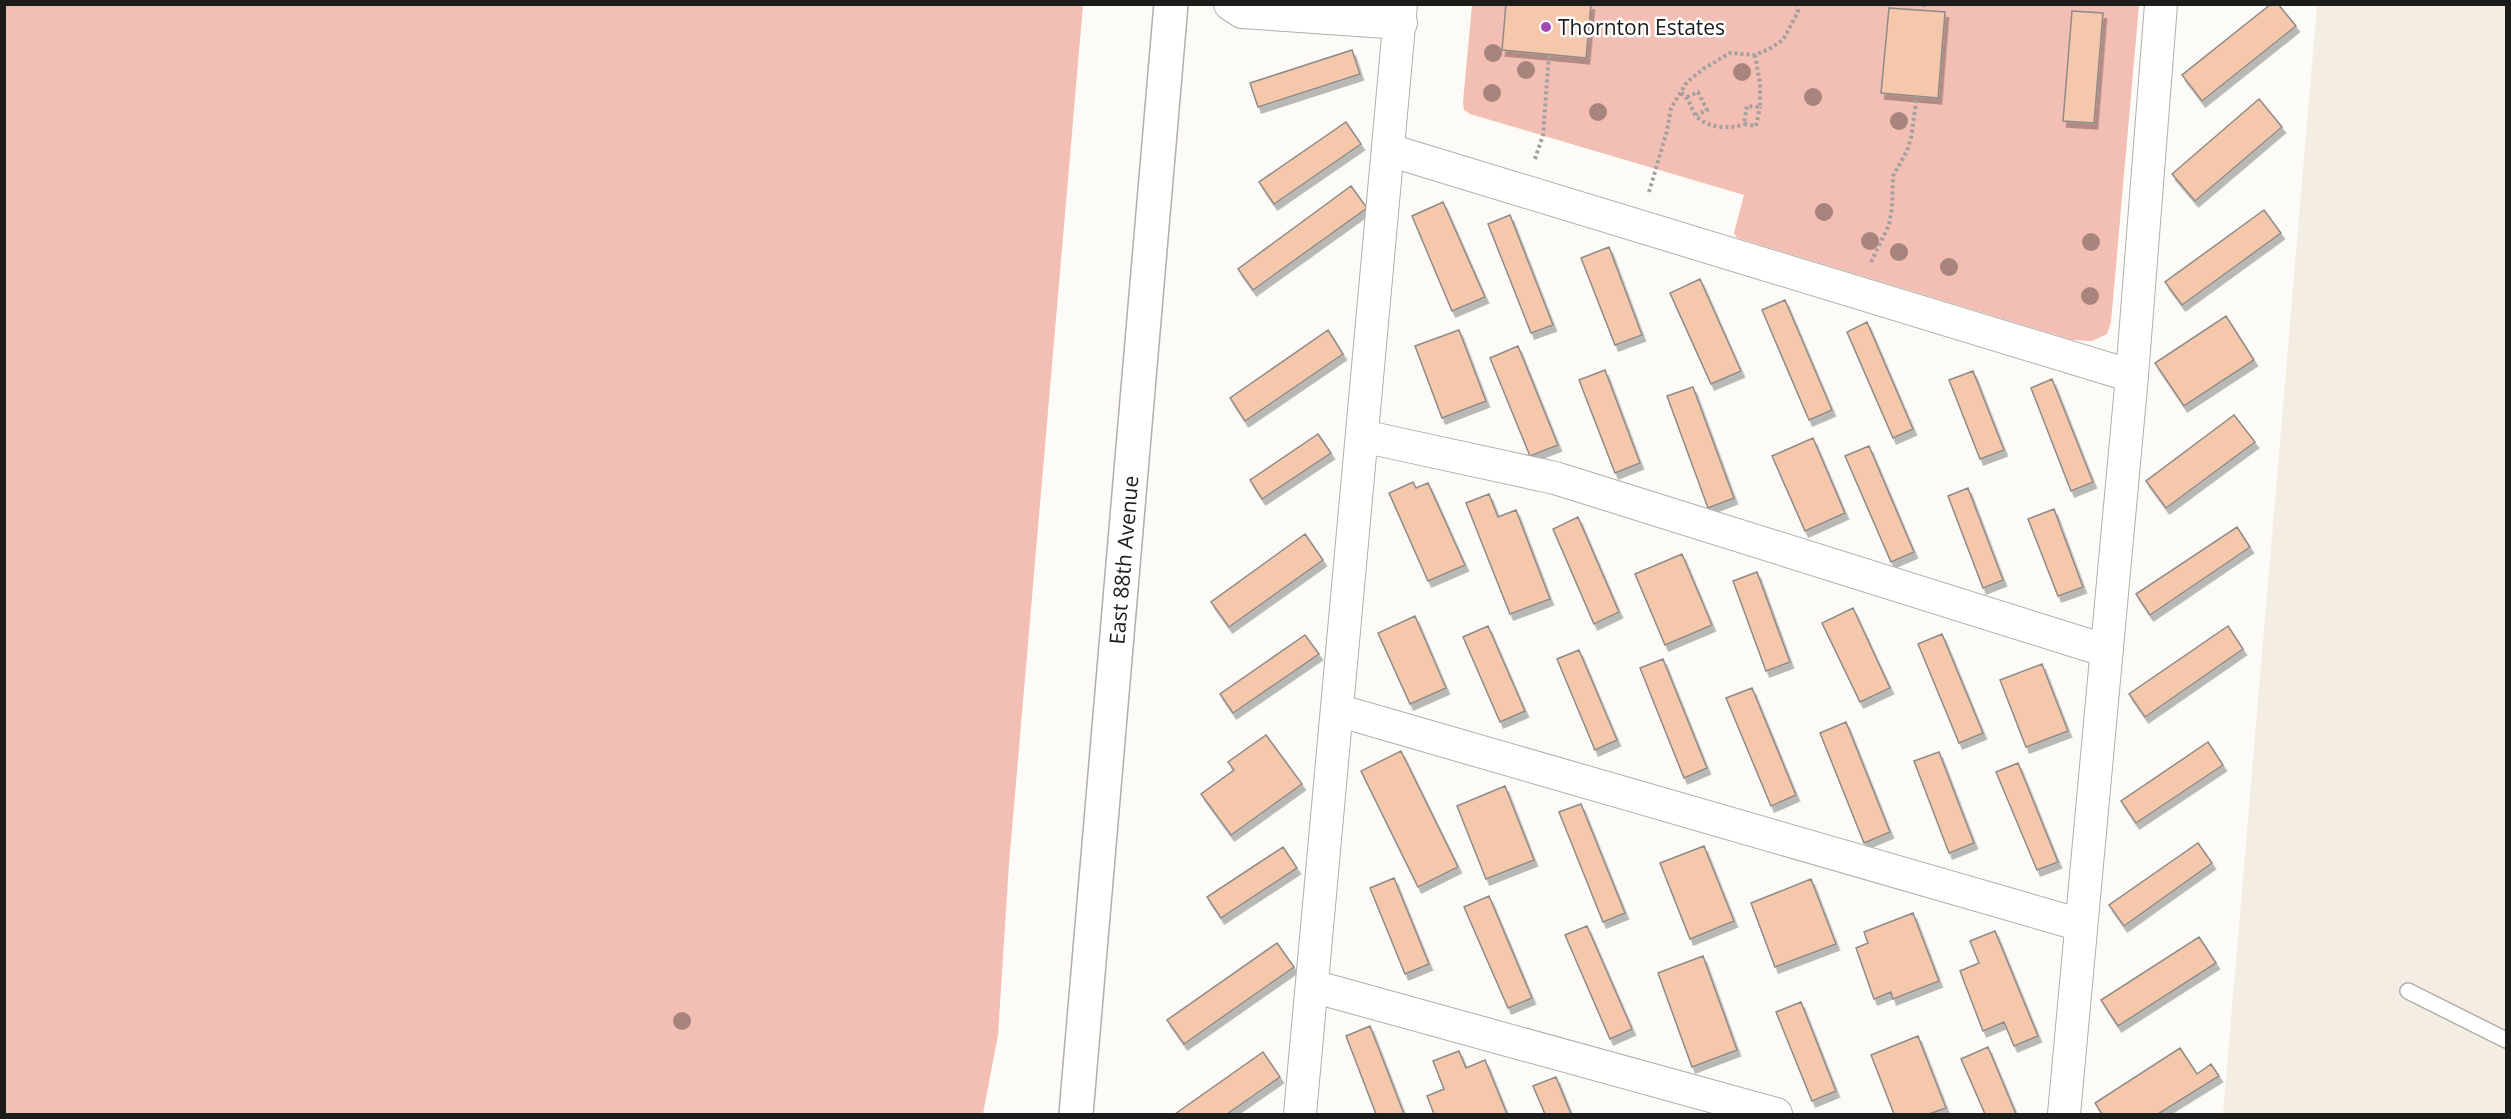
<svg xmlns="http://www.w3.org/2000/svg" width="2511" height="1119" viewBox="0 0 2511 1119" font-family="'Open Sans',sans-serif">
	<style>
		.built { fill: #f4ede3 }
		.green { fill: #f3bfb4 }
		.building { fill: #f5c8ab; stroke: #8f8b89; stroke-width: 1.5; filter: url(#shadow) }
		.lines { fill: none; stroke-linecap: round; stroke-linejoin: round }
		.lane-casing { stroke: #b1aeab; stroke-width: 18 }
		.street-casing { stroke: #b1aeab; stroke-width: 34 }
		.secondary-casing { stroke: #b1aeab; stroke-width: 36 }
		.path { stroke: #a3a19e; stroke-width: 4; stroke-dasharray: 3 3; stroke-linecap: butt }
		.lane { stroke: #fff; stroke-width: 15 }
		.street { stroke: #fff; stroke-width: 32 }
		.secondary { stroke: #fff; stroke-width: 33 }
		.tree { fill: #a7847c }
		.poi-dot { fill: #a349b5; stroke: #fff; stroke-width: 2 }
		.labels { text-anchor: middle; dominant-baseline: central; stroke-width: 5; stroke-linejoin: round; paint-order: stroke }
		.poi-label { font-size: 21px; fill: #1c1c1a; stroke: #fff; text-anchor: start }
		.street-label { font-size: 21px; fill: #1c1c1a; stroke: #fff }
	</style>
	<defs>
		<filter id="shadow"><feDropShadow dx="3.5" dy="6" stdDeviation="0" flood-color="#0004"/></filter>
	</defs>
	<rect width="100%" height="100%" fill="#fdfbf7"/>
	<path class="built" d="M2317 5H2506V1114H2223Z"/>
	<path class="green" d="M5 4 1083 5 1009 864 998 1035 983 1114H5Z
		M1472 5H2139L2111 322 2107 334 2092 341 2073 340 1737 238 1734 233 1744 195 1470 114 1464 110 1463 102Z"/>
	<path class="building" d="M1506 4H1591L1586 58 1502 50Z
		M2271 4H2278L2296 26 2202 101 2182 75Z
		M1889 8 1945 12 1938 98 1881 93Z
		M2072 11 2103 13 2094 123 2063 121Z
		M1352 50 1360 74 1258 107 1250 83Z
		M2259 99 2282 127 2195 201 2172 174Z
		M1346 122 1361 144 1274 204 1259 182Z
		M1351 186 1367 208 1253 290 1238 269Z
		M1443 202 1485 297 1452 311 1412 216Z
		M2264 210 2281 233 2182 305 2165 282Z
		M1510 215 1553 325 1531 333 1488 224Z
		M1609 247 1642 335 1615 345 1581 258Z
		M1700 279 1741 371 1711 384 1670 293Z
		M1785 300 1832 410 1809 420 1762 310Z
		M2226 316 2254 360 2184 406 2155 363Z
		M1867 322 1913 429 1893 438 1847 332Z
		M1328 330 1343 354 1245 421 1230 398Z
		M1459 330 1486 401 1442 418 1415 346Z
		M1518 346 1558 445 1530 456 1490 358Z
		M1605 370 1640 463 1615 473 1579 380Z
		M1973 371 2004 450 1980 459 1949 380Z
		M2052 379 2093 482 2071 491 2031 388Z
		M1693 387 1734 498 1708 508 1667 396Z
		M2234 415 2255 442 2166 508 2146 481Z
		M1318 434 1331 453 1262 499 1250 480Z
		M1813 438 1845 513 1805 531 1772 456Z
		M1869 446 1914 552 1891 562 1845 456Z
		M1413 482 1416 488 1428 483 1465 565 1428 581 1389 493Z
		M1968 488 2003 580 1983 588 1948 496Z
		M1489 494 1498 517 1516 510 1550 599 1510 614 1466 503Z
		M2054 509 2083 587 2058 596 2028 519Z
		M1578 517 1619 612 1594 624 1553 529Z
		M2237 527 2250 547 2150 615 2136 594Z
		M1305 534 1323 560 1229 627 1211 602Z
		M1682 554 1712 625 1665 645 1635 574Z
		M1757 572 1790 662 1766 671 1733 581Z
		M1853 608 1890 688 1860 702 1822 623Z
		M1415 616 1446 688 1410 704 1378 633Z
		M1488 626 1525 711 1500 722 1463 637Z
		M2228 626 2243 649 2145 717 2129 694Z
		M1942 634 1983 733 1959 743 1918 644Z
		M1305 635 1319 654 1233 713 1220 694Z
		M1579 650 1617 740 1595 750 1557 659Z
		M1663 659 1707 768 1684 778 1640 668Z
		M2042 664 2068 731 2026 747 2000 680Z
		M1752 688 1796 795 1771 806 1726 698Z
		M1846 722 1890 832 1864 843 1820 733Z
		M1266 735 1302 784 1231 835 1201 794 1234 770 1228 762Z
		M2208 742 2223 765 2136 823 2121 801Z
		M1401 751 1458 867 1418 887 1361 771Z
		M1939 752 1974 843 1949 853 1914 761Z
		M2018 763 2058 862 2037 870 1996 772Z
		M1505 786 1534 860 1486 879 1457 806Z
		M1581 804 1625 913 1603 922 1559 812Z
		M2198 843 2212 863 2124 926 2109 905Z
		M1704 846 1734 921 1690 939 1660 863Z
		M1283 847 1297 868 1221 918 1207 897Z
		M1394 878 1429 964 1405 974 1370 888Z
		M1811 879 1836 944 1775 967 1751 903Z
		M1489 896 1532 998 1508 1008 1464 907Z
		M1913 913 1939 981 1893 999 1891 992 1874 999 1856 948 1868 943 1864 932Z
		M1587 926 1632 1029 1610 1039 1565 935Z
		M1995 931 2038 1036 2014 1046 2004 1022 1983 1031 1960 971 1979 963 1970 941Z
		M2199 937 2216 963 2118 1026 2101 1000Z
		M1277 943 1294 967 1184 1044 1167 1020Z
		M1703 956 1737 1050 1692 1067 1658 973Z
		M1801 1002 1836 1091 1812 1101 1776 1012Z
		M1370 1026 1404 1114H1376L1346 1036Z
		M1918 1036 1946 1108 1929 1114H1894L1871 1055Z
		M1988 1047 2016 1114H1985L1961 1059Z
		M2180 1048 2197 1074 2211 1064 2219 1076 2158 1114H2102L2095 1103Z
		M1459 1051 1466 1068 1485 1060 1507 1114H1434L1427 1096 1444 1089 1433 1061Z
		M1263 1052 1280 1077 1227 1114H1175Z
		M1556 1077 1571 1114H1545L1533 1086Z"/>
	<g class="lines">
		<defs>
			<path id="lane" d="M2408 991 2506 1040"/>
			<path id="street" d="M1230 4 1242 12 1401 23
				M1389 150 2132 376
				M1362 436 1555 478 2107 651
				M1337 710 2081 925
				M1312 986 1776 1114
				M1300 1114 1401 4
				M2064 1114 2132 376 2161 4"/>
			<g id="secondary">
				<path id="s1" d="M1076 1114 1171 4"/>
			</g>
		</defs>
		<use href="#lane" class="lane-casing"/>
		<use href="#street" class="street-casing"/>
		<use href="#secondary" class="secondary-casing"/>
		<path class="path" d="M1924 4V10
			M1755 55 1760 84V107L1747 106 1744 124 1756 126 1760 107
			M1681 93C1689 98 1690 105 1694 113 1703 128 1730 130 1744 124
			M1687 97 1698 92 1707 110 1696 115
			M1535 159 1543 135 1549 55
			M1649 192 1667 131 1671 108 1687 82 1703 69 1730 53 1755 55 1769 49 1783 40 1798 12 1796 4
			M1871 262 1889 225 1892 208 1893 176 1907 151 1911 138 1917 96"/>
		<use href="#lane" class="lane"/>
		<use href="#street" class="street"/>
		<use href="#secondary" class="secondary"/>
	</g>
	<g class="tree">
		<circle cx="1493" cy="53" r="9"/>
		<circle cx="1526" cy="70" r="9"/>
		<circle cx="1742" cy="72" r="9"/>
		<circle cx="1492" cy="93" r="9"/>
		<circle cx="1813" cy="97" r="9"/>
		<circle cx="1598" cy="112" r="9"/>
		<circle cx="1899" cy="121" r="9"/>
		<circle cx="1824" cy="212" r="9"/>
		<circle cx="1870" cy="241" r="9"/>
		<circle cx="2091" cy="242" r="9"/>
		<circle cx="1899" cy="252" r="9"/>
		<circle cx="1949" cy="267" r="9"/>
		<circle cx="2090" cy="296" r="9"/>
		<circle cx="682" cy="1021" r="9"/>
	</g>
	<circle class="poi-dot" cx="1546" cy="27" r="6"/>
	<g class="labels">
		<g class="poi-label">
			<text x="1558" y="27">Thornton Estates</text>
		</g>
		<g class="street-label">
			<text stroke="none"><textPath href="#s1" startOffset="556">East 88th Avenue</textPath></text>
		</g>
	</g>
	<rect width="2511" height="1119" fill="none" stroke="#1c1c1a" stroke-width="12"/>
</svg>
